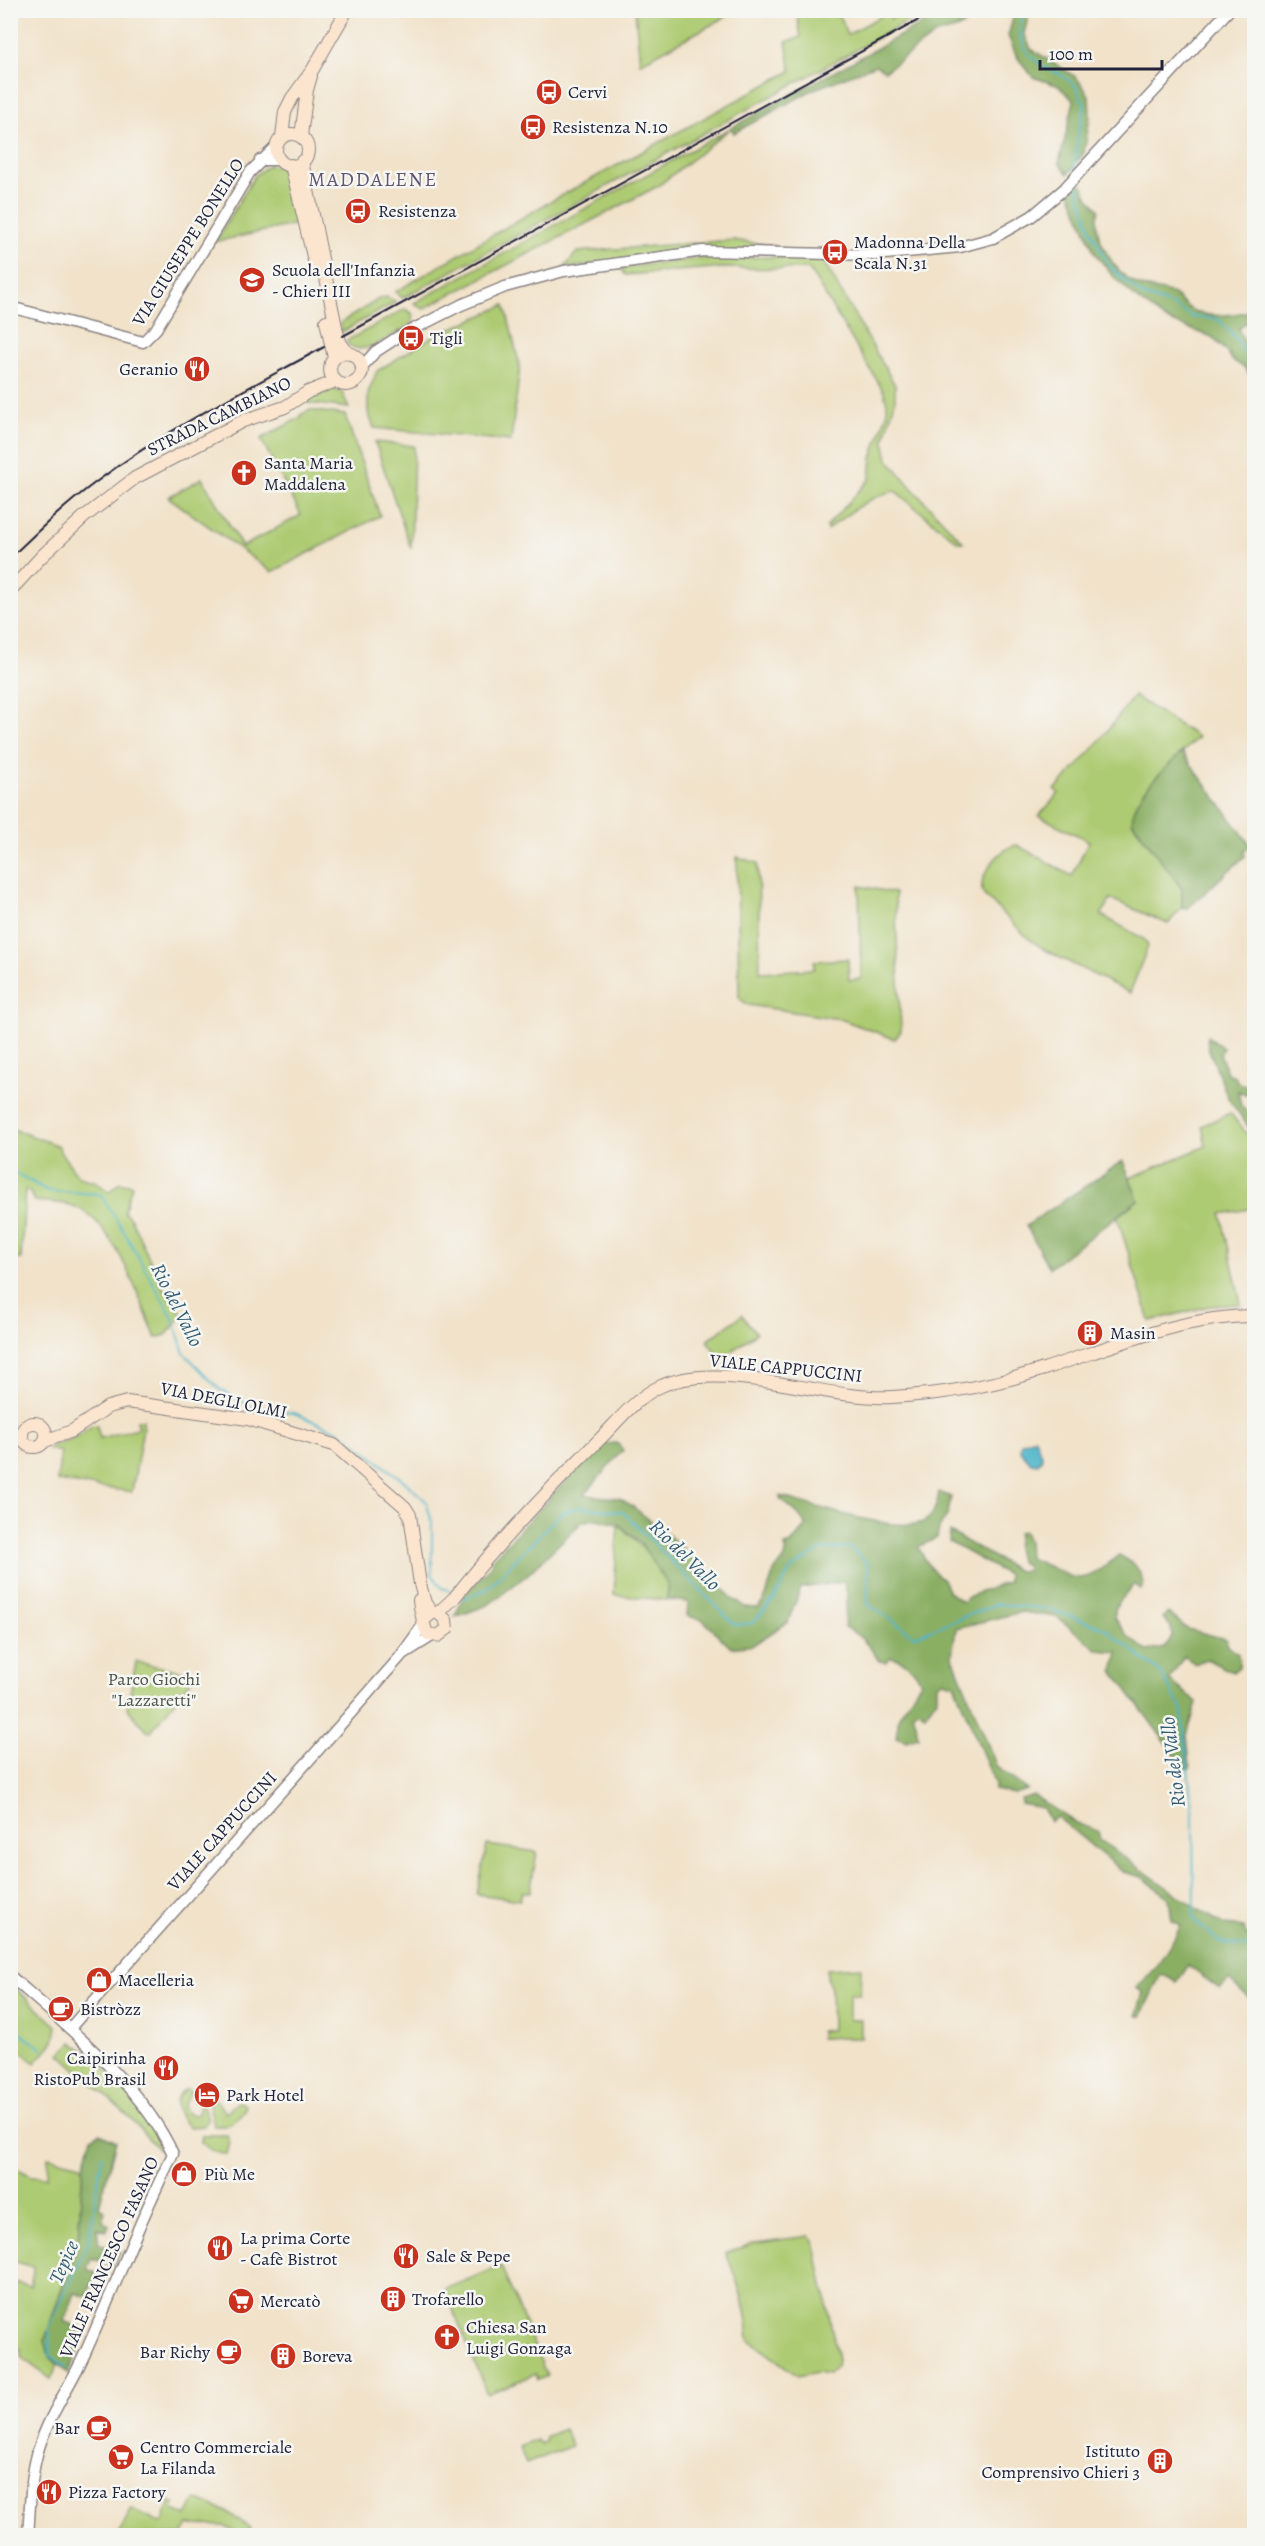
<svg xmlns="http://www.w3.org/2000/svg" width="1265" height="2546" viewBox="0 0 1265 2546" font-family="Alegreya,serif">
	<style>
		.green { fill: #adcb72; stroke: #687656; stroke-width: 1.5 }
		.forest { fill: #8aaf64; stroke: #566850; stroke-width: 1.5 }
		.water { fill: #4ab4c8; stroke: #366b82; stroke-width: 1.5 }
		.lines { fill: none; stroke-linecap: round; stroke-linejoin: round }
		.stream { stroke: #4ab4c8; stroke-width: 2 }
		.tertiary-casing { stroke: #8a8282; stroke-width: 13 }
		.secondary-casing { stroke: #8a8282; stroke-width: 14 }
		.tertiary { stroke: #fff; stroke-width: 10 }
		.secondary { stroke: #fbe5cf; stroke-width: 12 }
		.rail { stroke: #22223b; stroke-width: 2 }
		.labels { text-anchor: middle; dominant-baseline: central; stroke-width: 5; stroke-linejoin: round; paint-order: stroke }
		.poi-label { font-size: 18px; fill: #22223b; stroke: #f6f6f2; text-anchor: start }
		.street-label { font-size: 18px; fill: #22223b; stroke: #f6f6f2 }
		.park-label { font-size: 18px; fill: #4c554c; stroke: #f6f6f2 }
		.neighbourhood-label { font-size: 20px; letter-spacing: 1.5px; fill: #625673; stroke: #f6f6f2 }
		.water-label { font-size: 20px; font-style: italic; fill: #325c73; stroke: #f6f6f2 }
	</style>
	<rect width="100%" height="100%" fill="#f6f6f2"/>
	<filter id="ink" filterUnits="userSpaceOnUse"><feTurbulence type="fractalNoise" baseFrequency=".0167" numOctaves="2"/><feDisplacementMap in="SourceGraphic" scale="12" xChannelSelector="R" yChannelSelector="G"/><feConvolveMatrix kernelMatrix="1 2 1 2 8 2 1 2 1" color-interpolation-filters="sRGB"/></filter>
	<filter id="wash" filterUnits="userSpaceOnUse"><feTurbulence type="fractalNoise" baseFrequency=".008" numOctaves="4" result="noise"/><feDisplacementMap in="SourceGraphic" scale="24" xChannelSelector="R" yChannelSelector="G"/><feGaussianBlur stdDeviation="1.35" result="paint"/><feColorMatrix in="noise" values="0 0 0 0 0 0 0 0 0 0 0 0 0 0 0 0 0 1.4 0 .05"/><feComposite in="paint" operator="in"/></filter>
	<g filter="url(#wash)">
		<rect width="100%" height="100%" fill="#f1e2c9"/>
		<path class="green" d="M635 11V10L737 11 640 63Z
			M796 11H834L842 20 847 35 888 12 891 19 905 11H927L403 298 395 292 544 205 791 71 786 42 801 37Z
			M731 128 658 186 423 309 414 303Z
			M269 165 287 169 301 223 215 242 255 175Z
			M733 240 775 246 776 248 564 268 577 252Z
			M780 257 823 260 829 271 895 385V401L884 441 888 459 911 487 963 542H958L895 491C870 496 847 514 827 530L826 527 870 479 872 458 887 414V403L884 392 809 269 714 268 626 275 620 268 704 258Z
			M387 297 396 302 340 333V323L379 299Z
			M505 305 520 367 511 441 374 428 368 412V393L377 371 432 337Z
			M405 309 412 313 413 323C397 332 358 363 346 341Z
			M331 388 342 392 349 408 308 403 307 400Z
			M310 410 345 415 380 516 272 572 168 497 202 478 242 547 301 515 261 439 301 417 300 415Z
			M375 442 414 446 411 549Z
			M1134 696 1198 737 1159 775 1136 804 1132 822 1182 889V907L1168 924 1111 899 1101 915 1144 939 1148 946 1130 993 1047 951 1029 939 983 894C976 877 1000 847 1017 845L1072 876 1089 841 1039 816 1059 793 1055 790 1093 749Z
			M737 857 758 863 760 972 814 969V961L848 959 849 980 861 979 859 886 895 893 901 1031 895 1039 840 1019 748 1005 739 998Z
			M1230 1113 1254 1143V1217L1252 1218 1249 1209 1221 1214 1241 1304 1210 1306 1150 1321 1117 1217 1138 1200 1130 1178 1206 1146 1202 1126Z
			M10 1128 59 1146 60 1152 79 1177 96 1182 109 1192 120 1182 132 1185 124 1212 131 1219 162 1286 183 1315 166 1335 156 1338C139 1299 116 1224 76 1207 65 1202 48 1203 35 1201L29 1191 25 1190 21 1259 11 1258Z
			M742 1315 756 1333 721 1359 707 1341Z
			M137 1420H143V1428L132 1492 57 1481 61 1452 48 1449 55 1444 76 1437 93 1425 97 1426 100 1438 138 1428Z
			M618 1524C633 1537 663 1566 668 1586 669 1590 667 1596 667 1600L614 1595Z
			M136 1662 196 1674 151 1731H147L127 1708Z
			M487 1845 537 1852 530 1892H522L520 1900 477 1894Z
			M861 1967 860 1994H849V2020H861V2038H820V2031L832 2030 831 1987 827 1980V1969Z
			M11 1984 57 2026 54 2042 35 2063 11 2041Z
			M72 2042C100 2060 161 2120 166 2152L158 2149 128 2116 60 2054Z
			M185 2089 191 2091 183 2105 185 2112 193 2115 198 2114 201 2102 208 2119 204 2126 190 2127C177 2119 169 2098 185 2089Z
			M207 2091 226 2112 239 2101 246 2106C240 2120 230 2128 214 2126 213 2114 206 2103 207 2091Z
			M202 2135H227L230 2143 227 2154C217 2155 208 2149 201 2142Z
			M48 2157 81 2165 83 2168 78 2239 45 2339 49 2356 58 2365 51 2379 21 2357V2349L11 2347 10 2281 30 2286 34 2267 11 2261 10 2173 14 2167 32 2176 47 2177Z
			M810 2236 814 2240 838 2360 837 2366 829 2374 817 2372 798 2376 749 2340C747 2309 738 2282 726 2253L755 2243Z
			M501 2266 547 2376 538 2380 536 2374 487 2394 445 2289Z
			M564 2429 571 2446 526 2464 519 2447 537 2440 540 2444 546 2441 544 2437Z
			M196 2499 229 2513 250 2529 245 2535H241L224 2526 188 2525 182 2535H117L132 2509 161 2523 164 2521 169 2501 174 2504 173 2509 187 2516Z"/>
		<path class="forest" d="M945 11H990L956 29 936 34 885 71 876 65 812 90 734 133 731 128Z
			M1015 11H1030L1024 33 1031 49 1076 77 1089 95 1090 117 1084 153 1068 174 1059 163 1074 101 1059 86 1033 77 1017 57 1008 36Z
			M1081 180 1086 194 1099 210C1090 234 1114 272 1136 284 1148 290 1161 289 1172 294 1180 299 1186 307 1194 311 1210 319 1238 314 1254 310V317L1238 329 1254 359V382L1245 368 1232 360 1227 352 1212 337 1166 320 1137 299 1112 275 1094 252 1070 192Z
			M1182 752 1251 846 1244 852 1245 856 1187 909 1182 907V889L1132 821C1133 795 1164 770 1182 752Z
			M1207 1036 1223 1048 1220 1054 1227 1073 1235 1076 1238 1083 1254 1087V1097L1238 1091 1241 1106 1254 1119V1135L1228 1098 1208 1047Z
			M1123 1161 1138 1200 1049 1268 1026 1226Z
			M617 1443 623 1450 584 1495 619 1498 631 1505 674 1540 733 1599 745 1607 758 1608C768 1598 768 1587 773 1574 776 1564 789 1564 785 1546L791 1544 807 1525 796 1512 780 1499V1496C809 1504 900 1535 925 1521 935 1515 937 1502 939 1492L951 1497 948 1514 939 1528 937 1538 918 1547 931 1569 943 1579 948 1591 962 1602 970 1596 1008 1582V1575L949 1542 950 1532 1018 1571H1027V1566L1019 1561 1016 1548 1018 1533 1023 1531 1028 1541 1029 1558C1076 1575 1074 1594 1119 1555 1134 1563 1142 1569 1143 1586L1141 1589 1134 1584 1116 1606 1114 1618 1129 1637 1147 1651 1165 1647 1172 1637 1171 1627 1163 1618 1168 1613 1188 1629 1226 1639 1228 1646 1238 1654 1240 1666 1233 1672 1206 1659 1195 1664 1184 1656 1169 1680 1197 1702 1187 1735 1190 1768 1185 1769 1113 1671 1118 1652 1098 1650 1057 1617 1022 1612 956 1628 952 1655 997 1767 1027 1790 1014 1794 994 1790 995 1784 954 1684 943 1681 937 1685V1698L925 1715 919 1709 912 1714 916 1722 918 1737 906 1741 896 1737 899 1716 921 1682C915 1669 905 1660 891 1657L886 1662 879 1661C870 1646 860 1634 844 1627L847 1593 844 1582 801 1588 788 1622 753 1645 731 1648 703 1620 687 1616 688 1602 667 1600 668 1585 640 1542 618 1524 598 1519 583 1521 527 1575 488 1605 455 1617 464 1595 491 1566 492 1559 601 1444Z
			M1033 1795 1074 1822 1098 1831 1100 1840 1199 1910 1225 1925 1243 1927 1247 1935 1254 1932V2003L1229 1980 1220 1989 1188 1966 1177 1982 1161 1974 1141 2016 1137 2015 1143 1992 1136 1988C1156 1969 1169 1950 1181 1925L1172 1920 1169 1898 1142 1877 1123 1872 1057 1817 1050 1822 1043 1808 1021 1804V1799Z
			M100 2133 116 2141 99 2207 105 2210 103 2221 109 2226 106 2231 97 2228 99 2244 120 2252 113 2265 91 2258 87 2269 96 2273 87 2297 75 2293 65 2321 87 2331 68 2373 49 2356 45 2340 78 2239 83 2168 92 2137Z"/>
		<path class="water" d="M1035 1438 1042 1458 1038 1464 1031 1463 1020 1450 1021 1443Z"/>
		<g class="lines">
			<path class="stream" d="M1022 10 1020 35 1027 53 1044 67 1060 74 1076 86 1085 106 1079 130 1074 173
				M1076 181 1091 231 1108 264 1123 279 1142 295 1172 305 1193 317 1218 319 1235 337 1254 367
				M10 1170 48 1191 100 1194 123 1230 173 1318 184 1353 219 1389 254 1408 294 1413 338 1431 404 1481 426 1501 432 1522V1574L442 1588 453 1592
				M461 1596 466 1598 487 1589 561 1513 579 1507 623 1512 735 1625 753 1623 775 1598 790 1570 820 1550 850 1547 868 1564V1604L915 1636 997 1604 1049 1609 1104 1628 1161 1673 1182 1710 1193 1816 1194 1920 1219 1942 1254 1948
				M10 2025 42 2049
				M66 2368 50 2355 49 2328 89 2241 102 2156"/>
		</g>
	</g>
	<g filter="url(#ink)">
		<g class="lines">
			<defs>
				<path id="tertiary" d="M260 160H280
					M10 307 143 342 156 329 250 172 277 146
					M361 368 375 352 398 337 461 305 505 287 564 271 703 251 874 255 960 247 993 238 1032 216 1064 189 1229 10
					M405 1653 432 1636
					M10 1976C66 2025 143 2087 173 2154 140 2218 116 2285 86 2351 70 2388 43 2422 35 2463 30 2486 30 2511 28 2536
					M70 2028 335 1731 400 1657 423 1625"/>
				<path id="secondary" d="M276 150a16 16 0 1 1 32 0a16 16 0 1 1-32 0Z
					M301 136 307 90 311 76
					M282 137 285 112 292 98 313 69 347 10
					M302 161 337 332 341 344 349 354
					M291 165 316 269
					M326 321 334 358
					M330 369a16 16 0 1 1 32 0a16 16 0 1 1-32 0Z
					M10 591 41 557 84 517 135 478 243 421 285 407 308 392 336 381
					M22 1435a12 12 0 1 1 24 0a12 12 0 1 1-24 0Z
					M45 1441 72 1431 108 1407 127 1402 248 1419 334 1445 405 1507 410 1515 420 1584 425 1603 432 1613
					M419 1600C420 1608 424 1629 428 1634L438 1636 447 1629 446 1620 438 1613H432L424 1620
					M438 1613 454 1598C499 1542 549 1489 601 1438 619 1420 636 1398 659 1387 720 1357 825 1401 892 1397 943 1394 996 1385 1044 1369 1112 1347 1182 1316 1254 1316"/>
			</defs>
			<use href="#tertiary" class="tertiary-casing"/>
			<use href="#secondary" class="secondary-casing"/>
			<use href="#tertiary" class="tertiary"/>
			<use href="#secondary" class="secondary"/>
			<path class="rail" d="M343 336 937 10
				M10 558C38 531 65 505 96 482 166 429 247 389 324 347"/>
		</g>
	</g>
	<defs>
		<symbol id="bus-disc" viewBox="-11 -11 22 22"><circle r="9.5" fill="#c8321e" stroke="#f6f6f2"/><path d="M-5-6H5V4H4V6H2V4H-2V6H-4V4H-5ZM-3.5-4V0h7V-4ZM-3.5 1.2v1.5H-2V1.2ZM2 1.2v1.5H3.5V1.2Z" fill="#fff"/></symbol>
		<symbol id="school-disc" viewBox="-11 -11 22 22"><circle r="9.5" fill="#c8321e" stroke="#f6f6f2"/><path d="M0-5L7-2L0 1L-7-2ZM-4 1L0 2.5L4 1V4Q0 6-4 4Z" fill="#fff"/></symbol>
		<symbol id="restaurant-disc" viewBox="-11 -11 22 22"><circle r="9.5" fill="#c8321e" stroke="#f6f6f2"/><path d="M-5-6h1v4h1v-4h1v4h1v-4h1v5L-1.5 .5V6h-2V.5L-5-1ZM5-6V6H3V1.5H1.5Q1.5-4 5-6Z" fill="#fff"/></symbol>
		<symbol id="church-disc" viewBox="-11 -11 22 22"><circle r="9.5" fill="#c8321e" stroke="#f6f6f2"/><path d="M-1.2-6h2.4v3.5h3.3v2.4h-3.3V6h-2.4V-.1h-3.3v-2.4h3.3Z" fill="#fff"/></symbol>
		<symbol id="building-disc" viewBox="-11 -11 22 22"><circle r="9.5" fill="#c8321e" stroke="#f6f6f2"/><path d="M-4-6H4V6H1V3H-1V6H-4ZM-2.5-4.3h1.7v1.8h-1.7ZM.8-4.3h1.7v1.8H.8ZM-2.5-1h1.7V.8h-1.7ZM.8-1h1.7V.8H.8Z" fill="#fff"/></symbol>
		<symbol id="shop-disc" viewBox="-11 -11 22 22"><circle r="9.5" fill="#c8321e" stroke="#f6f6f2"/><path d="M-5-2.5h2.3a2.7 3.5 0 0 1 5.4 0H5L5.5 6h-11ZM-1.5-2.5h3a1.5 2.3 0 0 0-3 0Z" fill="#fff"/></symbol>
		<symbol id="cafe-disc" viewBox="-11 -11 22 22"><circle r="9.5" fill="#c8321e" stroke="#f6f6f2"/><path d="M-5.5-4.5H6V0H3Q3 3.5 0 3.5H-2.5Q-5.5 3.5-5.5 0ZM3-3.2v2h1.7v-2ZM-6 4.5H4V6H-6Z" fill="#fff"/></symbol>
		<symbol id="hotel-disc" viewBox="-11 -11 22 22"><circle r="9.5" fill="#c8321e" stroke="#f6f6f2"/><path d="M-6-4.5h1.5V1H6V5H4.5V3h-9V5H-6ZM-4 0a1.8 1.8 0 1 1 3.6 0ZM.5 0V-2.5h3Q6-2.5 6 0Z" fill="#fff"/></symbol>
		<symbol id="supermarket-disc" viewBox="-11 -11 22 22"><circle r="9.5" fill="#c8321e" stroke="#f6f6f2"/><path d="M-6-5.5h2.5l.6 2H6L4.5 2H-2.5L-4.4-4H-6ZM-1.5 3.2a1.3 1.3 0 1 0 .1 0ZM3 3.2a1.3 1.3 0 1 0 .1 0Z" fill="#fff"/></symbol>
	</defs>
	<g fill-rule="evenodd">
		<use href="#bus-disc" x="534" y="77" width="30" height="30"/>
		<use href="#bus-disc" x="518" y="112" width="30" height="30"/>
		<use href="#bus-disc" x="343" y="196" width="30" height="30"/>
		<use href="#bus-disc" x="820" y="237" width="30" height="30"/>
		<use href="#school-disc" x="237" y="265" width="30" height="30"/>
		<use href="#bus-disc" x="396" y="323" width="30" height="30"/>
		<use href="#restaurant-disc" x="182" y="354" width="30" height="30"/>
		<use href="#church-disc" x="229" y="458" width="30" height="30"/>
		<use href="#building-disc" x="1075" y="1318" width="30" height="30"/>
		<use href="#shop-disc" x="84" y="1965" width="30" height="30"/>
		<use href="#cafe-disc" x="46" y="1994" width="30" height="30"/>
		<use href="#restaurant-disc" x="151" y="2053" width="30" height="30"/>
		<use href="#hotel-disc" x="192" y="2080" width="30" height="30"/>
		<use href="#shop-disc" x="169" y="2159" width="30" height="30"/>
		<use href="#restaurant-disc" x="205" y="2233" width="30" height="30"/>
		<use href="#restaurant-disc" x="391" y="2241" width="30" height="30"/>
		<use href="#building-disc" x="378" y="2284" width="30" height="30"/>
		<use href="#supermarket-disc" x="226" y="2286" width="30" height="30"/>
		<use href="#church-disc" x="432" y="2322" width="30" height="30"/>
		<use href="#cafe-disc" x="214" y="2337" width="30" height="30"/>
		<use href="#building-disc" x="268" y="2341" width="30" height="30"/>
		<use href="#cafe-disc" x="84" y="2413" width="30" height="30"/>
		<use href="#supermarket-disc" x="106" y="2442" width="30" height="30"/>
		<use href="#building-disc" x="1145" y="2446" width="30" height="30"/>
		<use href="#restaurant-disc" x="34" y="2477" width="30" height="30"/>
	</g>
	<g class="labels">
		<g class="poi-label">
			<text x="568" y="92">Cervi</text>
			<text x="552" y="127">Resistenza N.10</text>
			<text x="378" y="211">Resistenza</text>
			<text x="854" y="242">Madonna Della<tspan x="854" dy="21">Scala N.31</tspan></text>
			<text x="272" y="270">Scuola dell'Infanzia<tspan x="272" dy="21">- Chieri III</tspan></text>
			<text x="430" y="338">Tigli</text>
			<text x="178" y="369" text-anchor="end">Geranio</text>
			<text x="264" y="463">Santa Maria<tspan x="264" dy="21">Maddalena</tspan></text>
			<text x="1110" y="1333">Masin</text>
			<text x="118" y="1980">Macelleria</text>
			<text x="80" y="2009">Bistròzz</text>
			<text x="146" y="2058" text-anchor="end">Caipirinha<tspan x="146" dy="21">RistoPub Brasil</tspan></text>
			<text x="226" y="2095">Park Hotel</text>
			<text x="204" y="2174">Più Me</text>
			<text x="240" y="2238">La prima Corte<tspan x="240" dy="21">- Cafè Bistrot</tspan></text>
			<text x="426" y="2256">Sale &amp; Pepe</text>
			<text x="412" y="2299">Trofarello</text>
			<text x="260" y="2301">Mercatò</text>
			<text x="466" y="2327">Chiesa San<tspan x="466" dy="21">Luigi Gonzaga</tspan></text>
			<text x="210" y="2352" text-anchor="end">Bar Richy</text>
			<text x="302" y="2356">Boreva</text>
			<text x="80" y="2428" text-anchor="end">Bar</text>
			<text x="140" y="2447">Centro Commerciale<tspan x="140" dy="21">La Filanda</tspan></text>
			<text x="1140" y="2451" text-anchor="end">Istituto<tspan x="1140" dy="21">Comprensivo Chieri 3</tspan></text>
			<text x="68" y="2492">Pizza Factory</text>
		</g>
		<g class="street-label">
			<text transform="translate(188 242) rotate(-58)">VIA GIUSEPPE BONELLO</text>
			<text transform="translate(219 416) rotate(-26)">STRADA CAMBIANO</text>
			<text transform="translate(786 1368) rotate(6)">VIALE CAPPUCCINI</text>
			<text transform="translate(224 1400) rotate(11)">VIA DEGLI OLMI</text>
			<text transform="translate(222 1831) rotate(-48)">VIALE CAPPUCCINI</text>
			<text transform="translate(109 2257) rotate(-66)">VIALE FRANCESCO FASANO</text>
		</g>
		<g class="park-label">
			<text x="154" y="1679">Parco Giochi<tspan x="154" dy="21">"Lazzaretti"</tspan></text>
		</g>
		<g class="neighbourhood-label">
			<text x="373" y="179">MADDALENE</text>
		</g>
		<g class="water-label">
			<text transform="translate(177 1305) rotate(63)">Rio del Vallo</text>
			<text transform="translate(685 1555) rotate(45)">Rio del Vallo</text>
			<text transform="translate(1173 1762) rotate(-97)">Rio del Vallo</text>
			<text transform="translate(64 2262) rotate(-66)">Tepice</text>
		</g>
	</g>
	<rect width="1265" height="2546" fill="none" stroke="#f6f6f2" stroke-width="36"/>
	<path d="M1040 60v9h122v-9" fill="none" stroke="#22223b" stroke-width="3"/>
	<text x="1049" y="60" font-size="18" fill="#22223b" stroke="#f6f6f2" stroke-width="4.5" paint-order="stroke">100 m</text>
</svg>
